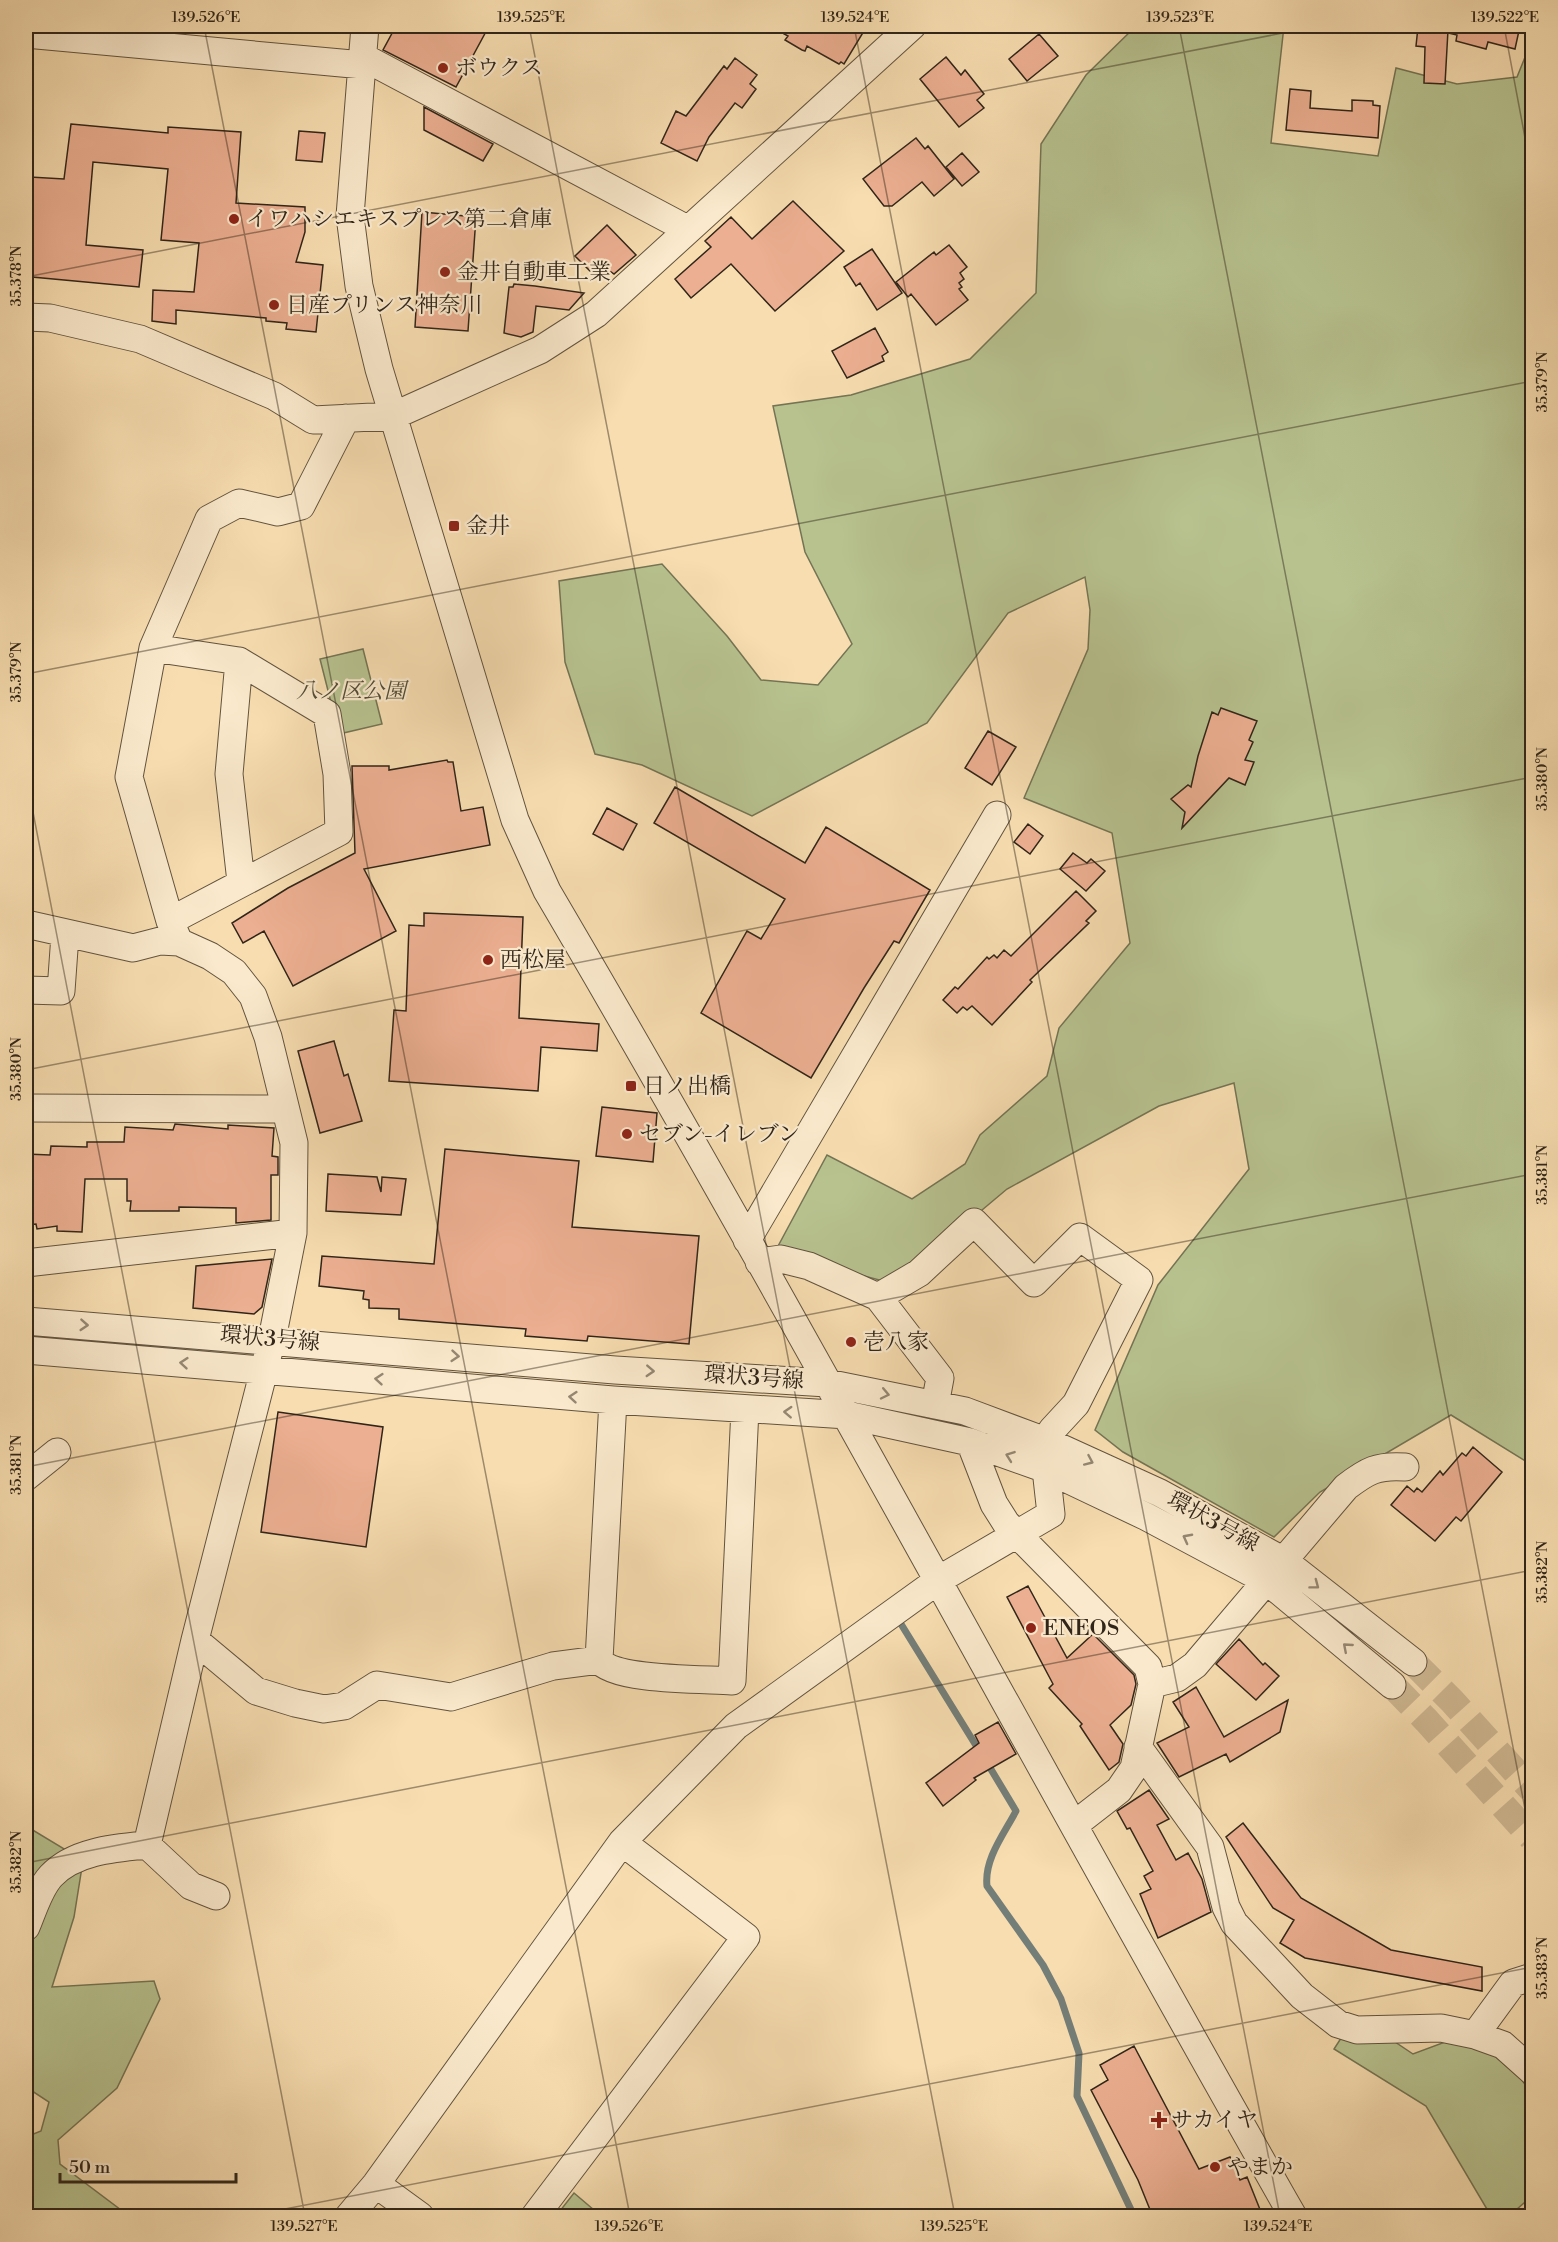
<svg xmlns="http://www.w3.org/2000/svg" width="1558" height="2242" viewBox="0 0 1558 2242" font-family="'Libre Bodoni','Noto Serif JP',serif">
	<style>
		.green { fill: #b7c28f; stroke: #747454; stroke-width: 1.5 }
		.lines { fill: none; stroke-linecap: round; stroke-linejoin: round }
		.stream { stroke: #747e78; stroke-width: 7 }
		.building { fill: #ecaf91; stroke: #302519; stroke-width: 1.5 }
		.minor-tunnel { stroke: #cfb892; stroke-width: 27; stroke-dasharray: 27 14; stroke-linecap: butt }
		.minor-casing { stroke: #62533f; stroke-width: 29 }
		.minor { stroke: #fae9cc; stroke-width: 27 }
		.oneway { stroke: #958772 }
		.ticks { fill: none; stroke: #302519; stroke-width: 1.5; stroke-opacity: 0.45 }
		.poi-dot { fill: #8f2418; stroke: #fae9cc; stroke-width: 2 }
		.labels { text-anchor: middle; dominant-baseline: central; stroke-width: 4.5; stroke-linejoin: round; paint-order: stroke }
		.poi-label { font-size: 22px; fill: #302519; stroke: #fae9cc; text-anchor: start }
		.park-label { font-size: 22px; font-style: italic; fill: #524c36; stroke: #fae9cc }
		.street-label { font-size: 22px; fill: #302519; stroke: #fae9cc }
		.neatline { fill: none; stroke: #302519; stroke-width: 2 }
		.ticks-label { font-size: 15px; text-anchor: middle; fill: #302519 }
	</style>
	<rect width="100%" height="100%" fill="#f7ddb0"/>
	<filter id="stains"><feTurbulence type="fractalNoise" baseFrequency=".00333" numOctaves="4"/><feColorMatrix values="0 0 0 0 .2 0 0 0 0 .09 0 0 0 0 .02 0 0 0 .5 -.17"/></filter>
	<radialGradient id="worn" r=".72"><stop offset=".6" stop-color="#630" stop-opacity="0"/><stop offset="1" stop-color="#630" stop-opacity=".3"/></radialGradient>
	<path class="green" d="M1136 26H1284L1271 143 1378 156 1396 68 1457 84 1517 77 1532 40V1465L1451 1415 1320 1492 1274 1537 1123 1452 1095 1430 1158 1285 1249 1169 1234 1083 1159 1106 1007 1189 894 1284 842 1270 777 1248 827 1155 912 1199 965 1164 980 1135 1047 1076 1059 1028 1130 943 1112 833 1024 798 1088 649 1090 610 1085 577 1008 613 927 723 752 816 642 765 595 754 565 662 559 581 662 564 727 636 761 680 818 685 852 644 805 552 773 406 851 395 970 359 1036 293 1041 144 1086 75Z
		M363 649 382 724 339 734 320 659Z
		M26 1826 66 1850 82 1867 74 1917 52 1987 154 1981 160 1999 117 2088 58 2140 60 2164 129 2216H31L26 2211V2137L41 2131 49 2102 26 2087Z
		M1345 2032 1389 2038 1413 2054 1445 2042 1489 2051 1522 2080 1532 2095V2196L1509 2216H1491L1426 2106 1334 2049Z
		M574 2193 601 2216H556Z"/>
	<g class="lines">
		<path class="stream" d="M901 1624 980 1752
			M986 1761 1016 1811C1004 1834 984 1859 987 1886L1043 1965 1061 1999 1079 2053 1077 2096 1134 2216"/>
	</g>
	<path class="building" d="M396 26H489L456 87 383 50Z
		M770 26H867L844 64 841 62 839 64 807 46 805 51 802 50 785 40 788 36Z
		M1449 26H1520L1515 49 1488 42 1486 49 1456 41 1457 35 1448 33Z
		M1418 27 1448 30 1445 84 1424 83 1425 47 1416 46Z
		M1039 34 1058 56 1027 81 1009 59Z
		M946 57 961 75 965 70 984 94 977 100 984 108 959 127 920 79Z
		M735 58 757 75 750 84 756 89 742 108 735 103 709 137 697 161 661 143 676 111 686 116 724 66 727 69Z
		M1290 89 1311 91 1310 108 1352 111V100L1373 101V105L1380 106 1378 138 1286 130Z
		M424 107 493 144 483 161 424 130Z
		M71 124 168 133V127L241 132 236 203 305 207V232L296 262 323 265 316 332 286 329 287 323 266 321V318L176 310V324L152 321 153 290 194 292 199 243 161 240 168 169 93 162 86 245 143 250 139 287 32 277 26 232 30 177 64 179Z
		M299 131 325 133 322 162 296 160Z
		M916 138 925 149 928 146 954 179 934 196 922 182 892 206H884L863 179Z
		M962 153 979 172 962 186 946 167Z
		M793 201 844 251 775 311 731 264 691 298 675 279 711 247 705 241 731 217 752 239Z
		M422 212 476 217 468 331 415 327Z
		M607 225 636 255 614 274 611 272 600 281 575 256Z
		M949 245 967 267 960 273 964 279 959 283 962 287 959 289 968 300 936 325 911 294 908 297 896 282 934 252 936 255Z
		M872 249 902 293 877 310 860 283 856 286 844 267Z
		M514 284 535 286 584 293 569 310 536 306 533 332 521 337 504 333 509 287H513Z
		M875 328 888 352 882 356 884 361 847 378 832 351Z
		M1221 708 1257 721 1249 740 1253 742 1245 760 1254 762 1245 785 1229 778 1182 828 1185 812 1171 799 1188 785 1191 787 1198 756 1212 712 1218 715Z
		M988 731 1016 747 992 785 965 768Z
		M447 760 448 762H453L461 811 483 807 490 845 364 869 396 931 293 986 264 931 243 943 232 923 288 888 355 853 352 766H389V770Z
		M675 787 805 863 826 827 930 890 899 943 894 941 864 988 811 1078 701 1013 747 931 761 939 785 899 654 823Z
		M607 808 637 824 623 850 593 834Z
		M1028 824 1043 836 1030 854 1014 842Z
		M1073 853 1087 863 1091 859 1105 871 1086 891 1060 869Z
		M1076 891 1096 911 1086 921 1089 923 1030 980 1032 982 992 1025 972 1006 967 1010 963 1007 957 1013 943 1000 955 987 958 989 987 957 989 959 994 955 997 958 1004 950 1011 956Z
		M424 913 523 917 519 1018 599 1024 597 1051 541 1047 538 1091 389 1081 394 1010 406 1011 409 925 424 926Z
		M334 1041 344 1076 348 1074 362 1121 320 1133 298 1051Z
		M602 1107 657 1113 653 1162 596 1156Z
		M175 1124 228 1129V1125L274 1128 272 1156 278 1157V1175H271V1220L236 1223V1208L179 1207V1211H130L131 1201H127V1179H85L82 1232 57 1231V1226L37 1229 36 1224 26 1225V1154L50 1155 51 1146 87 1147V1142H124L125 1127 173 1130Z
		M445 1149 579 1161 572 1227 699 1236 689 1344 588 1336 587 1341 525 1336 526 1329 399 1319V1309L369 1308V1300L363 1299 364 1291 319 1286 322 1256 434 1264Z
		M328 1174 377 1177 381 1192 382 1177 406 1179 401 1215 326 1211Z
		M272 1259 262 1307 254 1314 193 1308 196 1266Z
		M278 1412 383 1427 366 1547 261 1532Z
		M1473 1447 1502 1472 1461 1521 1456 1517 1435 1541 1391 1505 1407 1486 1414 1492 1417 1488 1422 1492 1440 1471 1443 1475 1462 1453 1466 1456Z
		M1028 1586 1067 1658 1093 1634 1134 1675 1136 1684 1131 1705 1110 1725 1123 1744 1119 1762 1109 1770 1080 1726 1082 1724 1049 1688 1053 1684 1007 1597Z
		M1239 1639 1263 1665 1265 1663 1279 1676 1256 1700 1216 1664Z
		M1196 1687 1224 1737 1288 1700 1280 1732 1230 1762 1226 1754 1179 1777 1157 1743 1189 1727 1173 1702Z
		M998 1722 1016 1754 974 1778 976 1780 943 1806 926 1783 979 1743 975 1735Z
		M1149 1790 1169 1819 1157 1825 1176 1860 1188 1853 1202 1879 1211 1912 1158 1938 1140 1894 1151 1889 1144 1876 1153 1871 1130 1828 1127 1829 1117 1811Z
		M1243 1823 1301 1898 1391 1950 1482 1967V1991L1305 1958 1280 1943 1294 1920 1273 1908 1226 1837Z
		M1134 2046 1199 2169 1230 2157 1240 2180 1247 2177 1263 2217H1153L1138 2180 1091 2090 1108 2080 1100 2065Z"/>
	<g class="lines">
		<path class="minor-tunnel" d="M1413 1662 1452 1701 1532 1790
			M1392 1685 1427 1721 1532 1838"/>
		<defs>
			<path id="minor" d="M365 26 350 216 359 286 379 369 515 820 547 891C804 1328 1042 1776 1293 2216
				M26 34 363 65
				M363 57 687 229
				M26 317 50 318 140 339 274 396 313 420 393 416 540 350 596 314 912 26
				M153 648 239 661 327 714 337 774 339 832 170 921
				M239 661 229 774 241 882
				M26 924 133 948 160 941 179 942 210 956 234 972 253 996 268 1037 294 1143 293 1233 272 1339 195 1640 256 1691 295 1703 324 1709 344 1706 377 1685 451 1697 553 1666 599 1660C614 1681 705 1679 732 1681L745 1409
				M179 942 170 921 129 777 153 648 209 519 239 503 278 512 301 506 346 418
				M26 990 61 991 65 935
				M26 1108 285 1109
				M747 1240 997 815
				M759 1262 781 1259 809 1266 878 1297
				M26 1263 293 1233
				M26 1321 615 1370 827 1383 965 1411 1048 1442 1160 1493 1284 1561 1413 1662
				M26 1350 613 1400 847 1415 970 1442 1046 1469 1147 1517 1267 1581 1392 1685
				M935 1405 940 1378 878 1297 919 1273 974 1222 1034 1283 1080 1237 1139 1280 1076 1404 1052 1430 1048 1442
				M970 1442 994 1504 1006 1523 1148 1667 1152 1684 1134 1768 1119 1790 1074 1825
				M26 1477 57 1452
				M195 1640 147 1845 191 1886 216 1896
				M599 1660 613 1400
				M1152 1684 1177 1678 1195 1665 1346 1487C1367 1471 1377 1465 1405 1467
				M1138 1747 1210 1847 1226 1907 1234 1923 1302 1996 1338 2024 1357 2030 1441 2028 1475 2035 1503 2045 1532 2071
				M26 1927C33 1911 39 1889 51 1876 74 1851 115 1848 147 1845
				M1475 2035 1513 1983 1532 1977
				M376 2184 420 2216
				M349 2216 376 2184 622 1842 736 1726 940 1579 1051 1514 1046 1469
				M535 2216 746 1937 622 1842"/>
		</defs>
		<use href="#minor" class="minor-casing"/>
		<use href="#minor" class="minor"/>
	</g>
	<defs><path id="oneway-chevron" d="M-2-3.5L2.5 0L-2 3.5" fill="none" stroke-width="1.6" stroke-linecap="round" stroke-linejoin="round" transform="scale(1.5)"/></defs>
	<g class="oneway">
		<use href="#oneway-chevron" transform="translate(84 1325) rotate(4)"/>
		<use href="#oneway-chevron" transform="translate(455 1356) rotate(5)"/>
		<use href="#oneway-chevron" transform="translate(184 1363) rotate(-175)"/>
		<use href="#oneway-chevron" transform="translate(650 1371) rotate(3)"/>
		<use href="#oneway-chevron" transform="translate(379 1379) rotate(-175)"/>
		<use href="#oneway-chevron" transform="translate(885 1394) rotate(12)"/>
		<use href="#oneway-chevron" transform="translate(573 1397) rotate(-175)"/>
		<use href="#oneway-chevron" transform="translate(788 1412) rotate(-177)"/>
		<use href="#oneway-chevron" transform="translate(1010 1456) rotate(-160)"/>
		<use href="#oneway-chevron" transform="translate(1089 1461) rotate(24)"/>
		<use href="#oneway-chevron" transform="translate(1187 1538) rotate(-152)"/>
		<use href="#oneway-chevron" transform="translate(1315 1585) rotate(37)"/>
		<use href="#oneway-chevron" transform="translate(1347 1647) rotate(-139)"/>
	</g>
	<path class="ticks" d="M204 26 630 2216M529 26 955 2216M854 26 1280 2216M1179 26 1532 1845M1504 26 1532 175M26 277 1319 26M26 674 1532 381M26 776 305 2216M26 1070 1532 777M26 1467 1532 1174M26 1863 1532 1570M249 2216 1532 1967"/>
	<g class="poi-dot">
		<circle cx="443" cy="68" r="6"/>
		<circle cx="234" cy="219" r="6"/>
		<circle cx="445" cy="272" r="6"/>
		<circle cx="274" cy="305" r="6"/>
		<rect x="448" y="520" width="12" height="12" rx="3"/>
		<circle cx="488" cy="960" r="6"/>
		<rect x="625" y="1080" width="12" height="12" rx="3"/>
		<circle cx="627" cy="1134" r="6"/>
		<circle cx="851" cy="1342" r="6"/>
		<circle cx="1031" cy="1628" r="6"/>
		<path d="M1156 2111h6v6h6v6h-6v6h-6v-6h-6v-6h6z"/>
		<circle cx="1215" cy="2167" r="6"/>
	</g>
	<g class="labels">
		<g class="poi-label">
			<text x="455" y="68">ボウクス</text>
			<text x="246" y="219">イワハシエキスプレス第二倉庫</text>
			<text x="457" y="272">金井自動車工業</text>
			<text x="286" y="305">日産プリンス神奈川</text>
			<text x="466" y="526">金井</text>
			<text x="500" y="960">西松屋</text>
			<text x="643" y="1086">日ノ出橋</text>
			<text x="639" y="1134">セブン-イレブン</text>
			<text x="863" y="1342">壱八家</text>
			<text x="1043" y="1628">ENEOS</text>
			<text x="1171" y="2120">サカイヤ</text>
			<text x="1227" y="2167">やまか</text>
		</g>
		<g class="park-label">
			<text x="351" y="691">八ノ区公園</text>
		</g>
		<g class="street-label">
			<text transform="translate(270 1339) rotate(5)">環状3号線</text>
			<text transform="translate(754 1378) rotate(4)">環状3号線</text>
			<text transform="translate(1213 1522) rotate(29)">環状3号線</text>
		</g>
	</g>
	<rect width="1558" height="2242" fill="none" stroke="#f7ddb0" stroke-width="66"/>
	<path d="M60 2173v9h176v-9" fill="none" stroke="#302519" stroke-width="3"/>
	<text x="69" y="2173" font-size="18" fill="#302519" stroke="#fae9cc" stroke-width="4.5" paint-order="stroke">50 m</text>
	<rect x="33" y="33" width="1492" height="2176" class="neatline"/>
	<g class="ticks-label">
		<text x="206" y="22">139.526°E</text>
		<text x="531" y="22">139.525°E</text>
		<text x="855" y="22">139.524°E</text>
		<text x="1180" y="22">139.523°E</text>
		<text x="1505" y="22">139.522°E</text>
		<text transform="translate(16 276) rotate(-90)" y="5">35.378°N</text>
		<text transform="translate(1542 382) rotate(-90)" y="5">35.379°N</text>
		<text transform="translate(16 672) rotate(-90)" y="5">35.379°N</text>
		<text transform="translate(1542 779) rotate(-90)" y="5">35.380°N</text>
		<text transform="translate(16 1069) rotate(-90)" y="5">35.380°N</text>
		<text transform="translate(1542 1175) rotate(-90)" y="5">35.381°N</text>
		<text transform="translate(16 1465) rotate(-90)" y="5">35.381°N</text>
		<text transform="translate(1542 1572) rotate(-90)" y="5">35.382°N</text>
		<text transform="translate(16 1862) rotate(-90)" y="5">35.382°N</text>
		<text transform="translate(1542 1968) rotate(-90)" y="5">35.383°N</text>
		<text x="304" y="2231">139.527°E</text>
		<text x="629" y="2231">139.526°E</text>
		<text x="954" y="2231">139.525°E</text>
		<text x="1278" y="2231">139.524°E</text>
	</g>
	<rect width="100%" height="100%" filter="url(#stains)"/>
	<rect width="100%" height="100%" fill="url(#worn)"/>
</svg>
